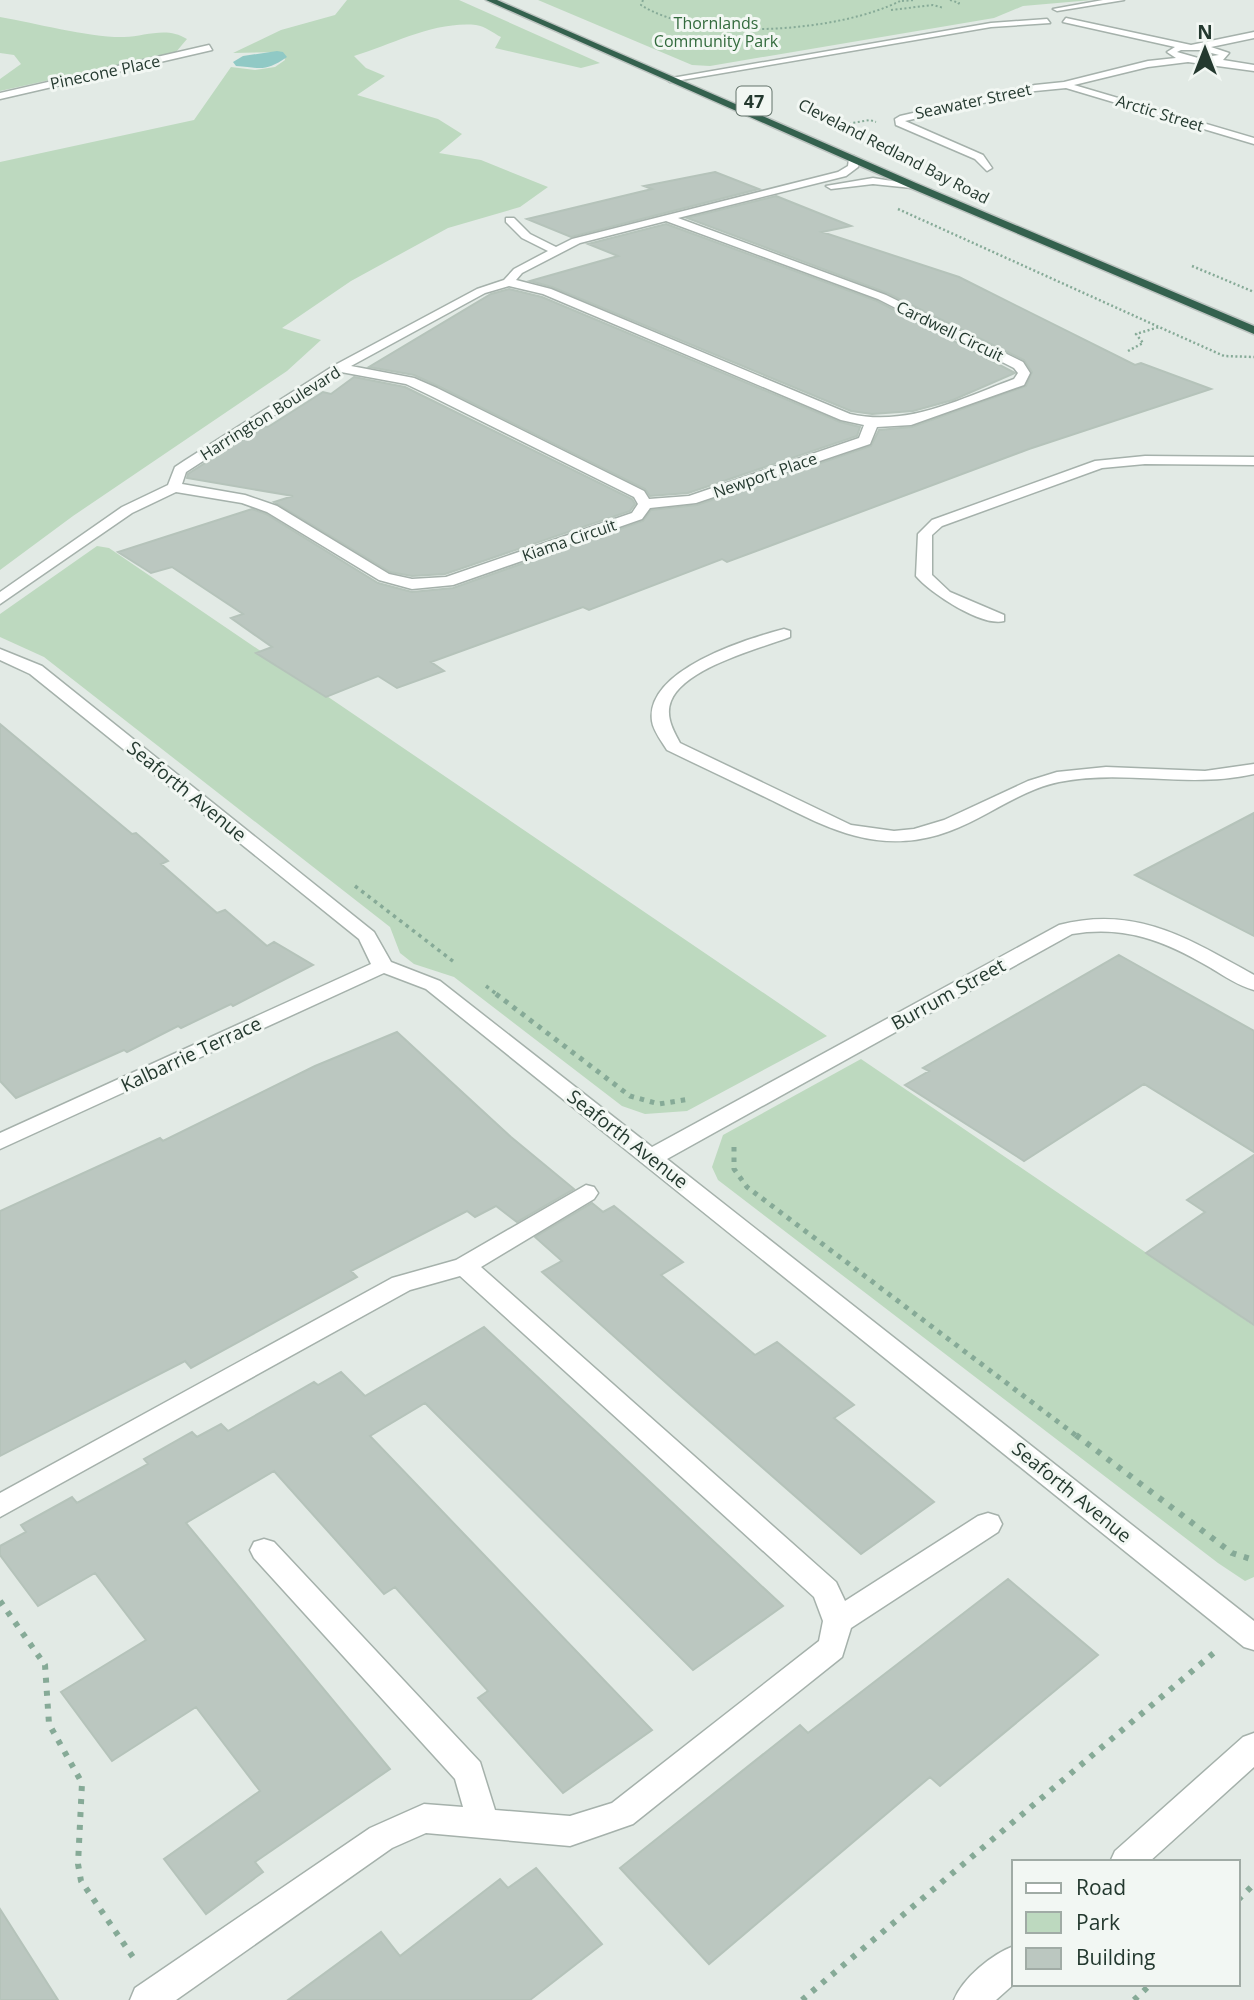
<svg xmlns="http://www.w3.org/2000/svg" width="1254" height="2000" viewBox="0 0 1254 2000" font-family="'Open Sans',sans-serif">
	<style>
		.green { fill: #bdd9bf }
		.water { fill: #90c9c5 }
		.building { fill: #bbc7c0; stroke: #b5c3ba; stroke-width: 2 }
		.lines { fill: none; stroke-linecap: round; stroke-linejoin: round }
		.lane-casing { stroke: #a5b1ab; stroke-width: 3 }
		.street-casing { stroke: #a5b1ab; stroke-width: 3 }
		.highway-casing { stroke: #bdc4c1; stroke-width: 3 }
		.path-far4 { stroke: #86aa97; stroke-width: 2; stroke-dasharray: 2 2.5; stroke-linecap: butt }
		.path-far3 { stroke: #86aa97; stroke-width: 2.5; stroke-dasharray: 2 2.5; stroke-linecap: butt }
		.path-far2 { stroke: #86aa97; stroke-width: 3.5; stroke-dasharray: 3.5 4.5; stroke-linecap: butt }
		.path-far1 { stroke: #86aa97; stroke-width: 5; stroke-dasharray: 4.5 6; stroke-linecap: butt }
		.path { stroke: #86aa97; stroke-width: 6; stroke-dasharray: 5 8; stroke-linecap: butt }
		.lane { fill: #fff; fill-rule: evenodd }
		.street { fill: #fff; fill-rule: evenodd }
		.highway { fill: #34614e; fill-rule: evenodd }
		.labels { text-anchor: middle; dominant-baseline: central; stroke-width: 6; stroke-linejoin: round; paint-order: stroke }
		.far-park-label { font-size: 16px; fill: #336b3d; stroke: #f2f7f3 }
		.far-street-label { font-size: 16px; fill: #24392f; stroke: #f2f7f3 }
		.shield { fill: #f2f7f3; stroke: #62726a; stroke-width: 2 }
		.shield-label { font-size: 18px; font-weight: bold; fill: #24392f }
		.street-label { font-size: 19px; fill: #24392f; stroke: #f2f7f3 }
	</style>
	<rect width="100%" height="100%" fill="#e2eae5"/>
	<path class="green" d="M347 0H459L600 63 581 68 495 48 501 37C493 33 485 26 476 25 435 21 393 44 354 56L366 68 385 76 357 95 438 119 462 134 439 153 481 160 548 187 520 207 448 228 351 281 282 328 321 340 287 371 73 516 0 570V162L194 120 231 67 255 70 275 67 285 60 283 52 233 53 281 30 335 15Z
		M538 0H1092L1023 6 994 18 710 66 692 65Z
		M0 17C35 23 91 38 124 37 146 36 167 26 187 39L176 52 0 91V79L21 64 14 55 0 53Z
		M97 546 109 548 827 1036 687 1111 645 1114 622 1106 454 977 414 964 400 953 390 927 44 657 0 637V614Z
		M861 1059 1254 1326V1577L1245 1581 1218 1563 718 1180 712 1167 723 1135Z"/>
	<path class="water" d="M277 51 283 52 287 57C265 72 262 68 236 66L233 62 243 56Z"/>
	<path class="building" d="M715 172 759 189 571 237 527 219 652 189 644 186Z
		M776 196 851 226 822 232 959 277 1135 365 1141 363 1211 389 1029 449 727 562 722 559 589 610 583 607 431 662 444 671 397 688 378 676 326 697 256 653 272 647 231 618 243 614 172 567 151 573 118 552 252 509 266 514 378 583 412 592 453 588 643 521 651 510 697 505 871 446 879 430 912 427 1026 386 1032 372 1024 360 887 293 687 218Z
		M666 224 877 301 1015 373 953 400 913 411 872 414 851 411 552 287 530 281 618 256 588 244Z
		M509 289 542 297 840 422 860 427 857 436 688 493 650 496 645 489 438 386 414 375 369 367 491 294Z
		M354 377 405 387 632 499 635 504 630 511 445 574 412 576 390 572 274 502 293 496 187 478 188 474 263 426 268 427 323 392 331 394Z
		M0 724 132 834 136 833 168 861 161 864 217 913 225 910 267 946 274 942 313 965 233 1006 231 1004 181 1028 178 1026 127 1052 124 1050 16 1098 0 1081Z
		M1254 813V936L1135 875Z
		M1119 955 1254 1031V1152L1144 1084 1024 1161 905 1085 929 1071 923 1068Z
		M397 1032 511 1137 574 1189 517 1222 496 1206 475 1217 467 1211 351 1271 357 1277 191 1368 185 1361 0 1456V1211L160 1138 163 1141 315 1066Z
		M1254 1155V1325L1146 1253 1205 1212 1187 1200Z
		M592 1203 603 1212 614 1206 683 1262 661 1275 755 1355 777 1342 854 1405 834 1418 934 1502 861 1554 674 1390 542 1272 562 1261 535 1237Z
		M484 1327 783 1606 693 1670 425 1403 370 1436 652 1730 563 1793 478 1698 488 1691 395 1587 384 1594 274 1471 186 1523 390 1769 255 1862 263 1872 206 1914 164 1859 260 1791 196 1707 112 1761 61 1692 146 1640 95 1573 38 1606 0 1555V1546L26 1532 21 1525 72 1497 77 1503 148 1464 144 1459 192 1432 197 1437 221 1424 228 1431 314 1382 318 1385 341 1372 365 1396Z
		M1008 1579 1098 1655 940 1786 930 1777 709 1964 620 1868 800 1725 808 1733Z
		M536 1868 602 1944 530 2000H288L381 1932 400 1956 500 1879 508 1888Z
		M0 1909 58 2000H0Z"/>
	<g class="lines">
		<defs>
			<path id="lane" d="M1145 456 1254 457V465L1145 464 1102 468 942 526 932 535V575L950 592 1004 615V621C982 627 930 593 916 576L918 534 932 520 1095 461Z
				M784 629 790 631V637C758 649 684 668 671 701 665 716 673 730 680 743L851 825 894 831 914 829 944 820 1028 781 1057 772 1106 767 1205 771 1254 764V774C1189 789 1124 769 1059 782 1016 791 980 823 938 835 872 854 824 826 767 798 734 782 700 766 667 750 662 742 653 730 652 721 645 670 746 639 784 629Z"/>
			<path id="street" d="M1103 0H1124L1057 11 1053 9Z
				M1066 18 1191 45 1254 32V38L1211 47 1229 53 1223 60 1254 65V71L1188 62 1148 67 1074 85 1254 138V144L1066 88 1035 91 905 121 983 155 992 168 987 171 975 159 896 125 895 119 900 116 1035 85 1064 82 1148 61 1176 58 1167 52 1175 47 1063 22ZM1181 50H1200L1219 55 1198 58 1177 52Z
				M1047 19 1050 23 991 27 670 82 666 79 991 23Z
				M209 45 212 50 0 99V93Z
				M854 156 859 159 858 167 846 176 678 218 886 295 1023 362 1030 373 1024 385 911 425 877 427 870 444 696 503 650 508 642 519 453 585 412 589 379 580 267 512 242 503 176 492 132 513 0 604V592L122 507 168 485 175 467 184 461 335 365 477 289 504 280 514 269 548 251 522 238 506 222V218H514L530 234 556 247 572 239 838 172 848 166 849 159ZM666 221 878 299 1014 368 1018 373 1014 379C960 399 908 427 850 414L551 289 516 280 522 273 580 243ZM509 286 543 294 841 420 864 425 859 438 689 496 649 499 644 491 437 388 414 378 351 366 485 293ZM341 372 406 384 427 394 634 497 638 504 632 513 446 577 412 579 389 574 277 506 245 495 182 484 186 472Z
				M873 178 917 185 912 188 873 184 831 189 826 186Z
				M0 649 42 666 374 932 391 962 440 981 652 1147 1059 925C1137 905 1189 939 1254 975V990C1239 986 1224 976 1211 968 1165 941 1125 925 1072 934L667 1159 1254 1621V1650L1244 1647 426 989 384 973 0 1149V1133L371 964 359 939 30 674 0 660Z
				M586 1185 594 1187 598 1193 594 1199 481 1267 836 1582 845 1601 978 1516 988 1513 998 1516 1002 1524 998 1532 851 1628 842 1657 633 1824 570 1846 426 1833 392 1848 176 2000H130L135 1988 370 1828 424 1804 463 1807 455 1779 254 1558 250 1550 254 1542 264 1539 274 1542 480 1762 495 1810 570 1816 612 1803 819 1641 823 1621 814 1597 460 1276 410 1290 0 1517V1493L392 1278 456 1260Z
				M1254 1733V1767L1149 1862H1110L1115 1851 1243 1737Z
				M1014 1946V1984L996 2000H954C963 1978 992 1954 1014 1946Z"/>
			<path id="highway" d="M486 0H497L916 183 1254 326V334L908 187Z"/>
		</defs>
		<use href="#lane" class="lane-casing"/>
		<use href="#street" class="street-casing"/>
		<use href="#highway" class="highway-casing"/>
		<path class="path-far4" d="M643 0 641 5C700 43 841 32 902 0
			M950 0 959 3 957 6
			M902 1 915 0
			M891 10 933 5 944 8
			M840 125 870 120 876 122"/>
		<path class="path-far3" d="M898 209 1159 327
			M1192 266 1254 292
			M1128 351 1143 343 1136 334 1159 327 1224 356 1254 357"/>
		<path class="path-far2" d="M355 886 454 962
			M486 986 499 996"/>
		<path class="path-far1" d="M496 994 630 1096 659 1104 690 1099
			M734 1147V1169L747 1187 1078 1437"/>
		<path class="path" d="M1076 1435 1232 1553 1254 1560
			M0 1601 45 1665 49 1724 82 1783 78 1864 81 1881 137 1963
			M1238 1900 1254 1884
			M802 2000 1216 1651
			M1134 2000 1151 1984"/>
		<use href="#lane" class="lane"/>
		<use href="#street" class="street"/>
		<use href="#highway" class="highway"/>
	</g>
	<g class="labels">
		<g class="far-park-label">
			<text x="716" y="23">Thornlands<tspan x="716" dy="18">Community Park</tspan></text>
		</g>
		<g class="far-street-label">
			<text transform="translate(105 72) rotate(-12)">Pinecone Place</text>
			<text transform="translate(973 101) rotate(-12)">Seawater Street</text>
			<text transform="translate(1160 113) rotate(17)">Arctic Street</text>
			<text transform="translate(894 151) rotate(27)">Cleveland Redland Bay Road</text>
			<text transform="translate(950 331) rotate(26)">Cardwell Circuit</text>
			<text transform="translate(270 413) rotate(-32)">Harrington Boulevard</text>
			<text transform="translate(765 475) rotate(-19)">Newport Place</text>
			<text transform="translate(569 540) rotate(-19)">Kiama Circuit</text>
		</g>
		<rect class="shield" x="736.5" y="86.5" width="35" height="29" rx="5"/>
		<g class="shield-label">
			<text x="754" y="101">47</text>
		</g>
		<g class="street-label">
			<text transform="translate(187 791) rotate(39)">Seaforth Avenue</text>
			<text transform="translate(948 994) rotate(-29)">Burrum Street</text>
			<text transform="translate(191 1054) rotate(-25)">Kalbarrie Terrace</text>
			<text transform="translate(628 1139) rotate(38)">Seaforth Avenue</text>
			<text transform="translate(1072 1492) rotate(39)">Seaforth Avenue</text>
		</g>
	</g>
	<rect x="1012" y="1860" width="228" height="126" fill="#f2f7f3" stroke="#a0aba5" stroke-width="2"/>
	<rect x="1026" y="1883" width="35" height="10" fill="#ffffff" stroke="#a0aba5" stroke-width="2"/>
	<text x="1076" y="1895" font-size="21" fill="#24392f">Road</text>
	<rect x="1026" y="1912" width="35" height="21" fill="#bdd9bf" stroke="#a0aba5" stroke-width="2"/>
	<text x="1076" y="1930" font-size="21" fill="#24392f">Park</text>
	<rect x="1026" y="1948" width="35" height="21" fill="#bbc7c0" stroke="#a0aba5" stroke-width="2"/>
	<text x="1076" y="1965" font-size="21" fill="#24392f">Building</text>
	<g transform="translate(1205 49)" stroke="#f2f7f3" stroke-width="5" paint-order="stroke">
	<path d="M0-5L12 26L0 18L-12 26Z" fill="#24392f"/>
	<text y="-10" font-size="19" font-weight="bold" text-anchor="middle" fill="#24392f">N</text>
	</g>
</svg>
